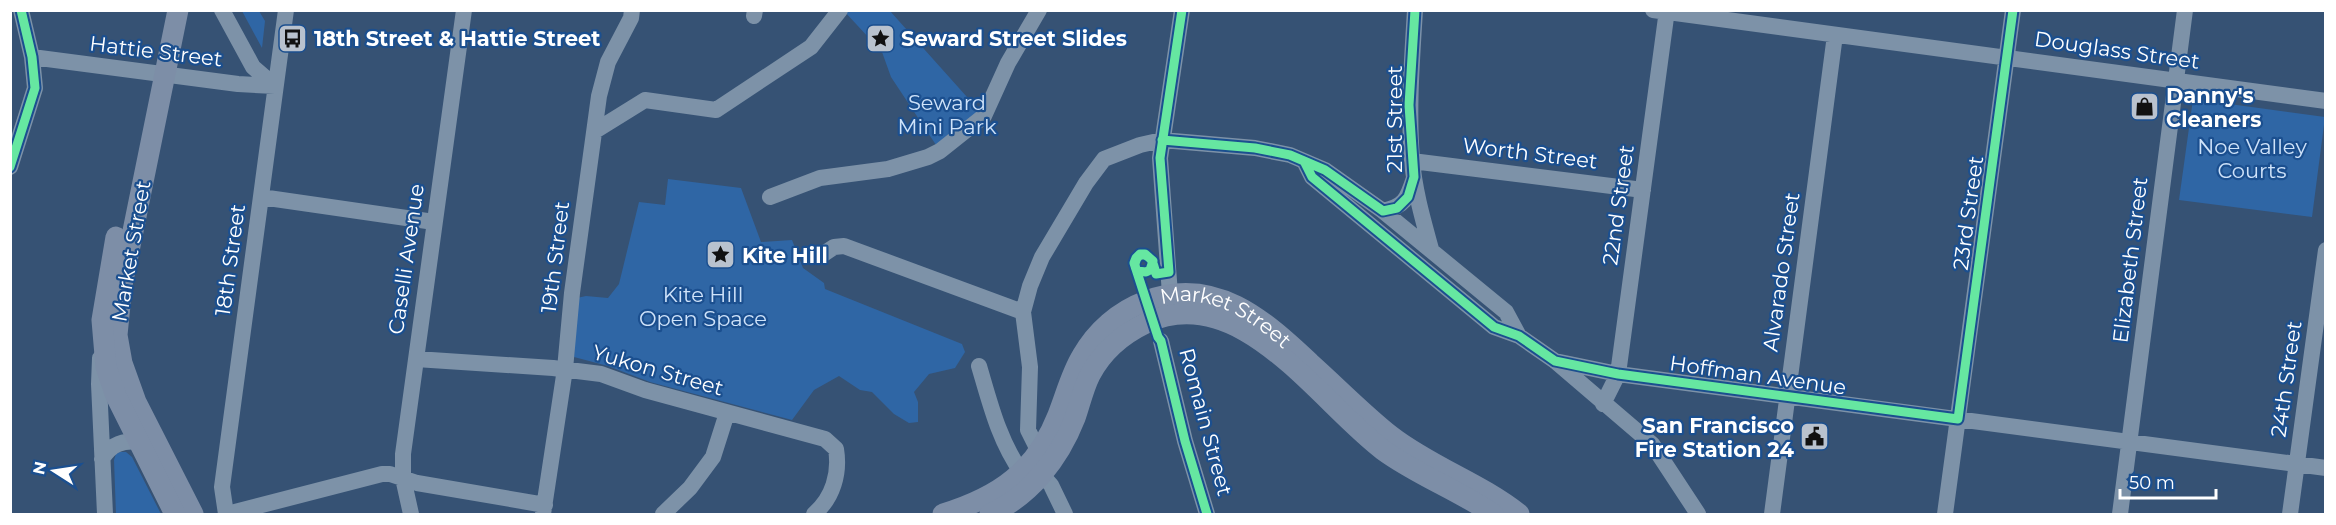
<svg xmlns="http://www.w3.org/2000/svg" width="2336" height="525" viewBox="0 0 2336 525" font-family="Montserrat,sans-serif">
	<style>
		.green { fill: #2f66a5 }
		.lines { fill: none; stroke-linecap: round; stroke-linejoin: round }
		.minor { stroke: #7d92a8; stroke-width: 16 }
		.major { stroke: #7d8ea7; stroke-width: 21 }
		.cycleway-casing { stroke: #1b4f8f; stroke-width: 13 }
		.cycleway { stroke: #66e7a1; stroke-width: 9 }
		.labels { text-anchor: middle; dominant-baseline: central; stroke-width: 4.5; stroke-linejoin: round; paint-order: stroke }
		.poi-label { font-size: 21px; font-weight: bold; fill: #fff; stroke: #1b4f8f; text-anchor: start }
		.street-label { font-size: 21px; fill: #fff; stroke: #1b4f8f }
		.park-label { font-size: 21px; fill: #cfe3fa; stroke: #1b4f8f }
	</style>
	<rect width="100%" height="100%" fill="#365274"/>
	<path class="green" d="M242 11H259L265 21 262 48Z
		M844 11H890L984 116 940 151 891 77 882 52Z
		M2193 99 2325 117 2312 217 2179 200Z
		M668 179 741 188 761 242 792 240 803 268 824 283 825 289 962 344 965 352 955 368 929 374 914 392 918 402V422L909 423 894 414 872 392 860 390 839 376 814 390 792 420 650 382 608 366 574 357 577 298 586 296 608 298 619 284 639 202 665 205Z
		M120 452H126L132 457 161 514H116L114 460 116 454Z"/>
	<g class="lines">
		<path class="minor" d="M222 10 253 67 275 86
			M1415 10C1412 60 1408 109 1412 159 1414 189 1423 220 1431 249
			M1653 10 2326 101
			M754 16 755 10
			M32 57 238 84 275 86
			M595 131 645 100 716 110 811 47 840 10
			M1304 161 1312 177 1494 327 1519 336 1555 361 1652 444 1698 514
			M1412 161 1643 190
			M10 167 35 88 32 57 21 10
			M261 197 434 222
			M770 197 820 178 888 169 928 157 940 151 984 116 1008 63 1039 10
			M1383 211C1405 206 1407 199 1414 178
			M819 257 834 247 844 246 1023 312
			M1170 294 1160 158 1182 10
			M1161 341 1185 441 1207 514
			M100 358 99 384 105 514
			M416 359 553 368 601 374 645 390 825 439 836 449C840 473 833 498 814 514
			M1555 361 1618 374 2326 468
			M979 366C990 403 999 441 1022 473
			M1603 404 1618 374 1667 10
			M1039 452 1028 430 1030 367 1023 312 1030 286 1042 257 1086 183 1104 159 1140 145 1162 140 1255 148 1290 155 1325 170 1383 211 1506 312 1519 336
			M102 459C111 444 123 440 139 442
			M1042 475 1051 485 1065 514
			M226 514 222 487 286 10
			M227 514 382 474H390L417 483 545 505
			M411 514 403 478V454L464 10
			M543 514 565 369 572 293 599 96 608 62 631 18 632 10
			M663 514 690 488 713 457 727 413
			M1772 514 1835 35
			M1945 514 2013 10
			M2120 514 2185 10
			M2290 514 2326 250"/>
		<g class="major">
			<path d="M178 10 122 285 117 335 122 363 136 402 193 514"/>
			<path d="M116 237 102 320 106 367 116 396 175 514"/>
			<path id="s1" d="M943 514C999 497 1036 471 1058 415 1066 395 1071 374 1082 356 1096 331 1119 311 1146 301 1215 275 1264 320 1310 363 1337 387 1363 414 1391 436 1431 467 1480 483 1519 514"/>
			<path d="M990 514C1030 496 1059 459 1075 418 1080 404 1083 389 1090 375 1102 352 1123 334 1146 323 1240 279 1318 401 1383 450 1417 475 1458 490 1493 514"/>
		</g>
		<defs>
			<path id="cycleway" d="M1182 10 1160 158 1169 272 1156 274C1154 266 1153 258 1145 255H1140C1135 259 1133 264 1137 271L1146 272 1150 270 1153 261 1145 254H1140L1136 258 1134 263 1158 337 1161 341 1185 441 1207 514
				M1162 140 1255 148 1290 155 1325 170 1383 211 1397 208 1408 197 1414 177 1409 105 1415 10
				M1304 161 1312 177 1494 327 1519 336 1555 361 1618 374 1958 419 2013 10
				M10 167 35 88 32 57 21 10"/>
		</defs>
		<use href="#cycleway" class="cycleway-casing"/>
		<use href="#cycleway" class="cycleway"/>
	</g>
	<defs>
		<symbol id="bus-square" viewBox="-11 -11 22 22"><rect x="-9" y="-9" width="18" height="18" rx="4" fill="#b9c2ce" stroke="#1b4f8f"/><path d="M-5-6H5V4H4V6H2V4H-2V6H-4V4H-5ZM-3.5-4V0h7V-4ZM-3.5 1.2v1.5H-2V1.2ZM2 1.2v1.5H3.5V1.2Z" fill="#111"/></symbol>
		<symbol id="sight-square" viewBox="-11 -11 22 22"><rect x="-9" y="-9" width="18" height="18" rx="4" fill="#b9c2ce" stroke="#1b4f8f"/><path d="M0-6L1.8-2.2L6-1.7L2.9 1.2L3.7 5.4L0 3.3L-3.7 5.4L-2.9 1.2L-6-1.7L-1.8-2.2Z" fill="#111"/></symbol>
		<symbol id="shop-square" viewBox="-11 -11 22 22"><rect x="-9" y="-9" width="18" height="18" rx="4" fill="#b9c2ce" stroke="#1b4f8f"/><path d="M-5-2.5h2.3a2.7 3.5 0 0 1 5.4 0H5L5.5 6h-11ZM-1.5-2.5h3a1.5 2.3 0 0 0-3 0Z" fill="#111"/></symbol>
		<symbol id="civic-square" viewBox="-11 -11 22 22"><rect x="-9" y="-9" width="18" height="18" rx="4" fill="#b9c2ce" stroke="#1b4f8f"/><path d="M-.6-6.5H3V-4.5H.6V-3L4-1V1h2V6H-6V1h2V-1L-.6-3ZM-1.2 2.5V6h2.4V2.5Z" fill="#111"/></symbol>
	</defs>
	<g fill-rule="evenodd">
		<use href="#bus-square" x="276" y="22" width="33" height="33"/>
		<use href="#sight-square" x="864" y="22" width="33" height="33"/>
		<use href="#shop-square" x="2128" y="90" width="33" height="33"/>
		<use href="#sight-square" x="704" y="238" width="33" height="33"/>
		<use href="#civic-square" x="1798" y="420" width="33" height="33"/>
	</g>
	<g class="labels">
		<g class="poi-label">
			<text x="314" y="38">18th Street &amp; Hattie Street</text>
			<text x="901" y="38">Seward Street Slides</text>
			<text x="2166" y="95">Danny's<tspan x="2166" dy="24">Cleaners</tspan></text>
			<text x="742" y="255">Kite Hill</text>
			<text x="1794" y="425" text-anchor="end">San Francisco<tspan x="1794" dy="24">Fire Station 24</tspan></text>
		</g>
		<g class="street-label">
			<text transform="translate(2117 50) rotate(8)">Douglass Street</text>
			<text transform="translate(156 51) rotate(7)">Hattie Street</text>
			<text transform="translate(1394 119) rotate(-90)">21st Street</text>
			<text transform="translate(1530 153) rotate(7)">Worth Street</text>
			<text transform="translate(1618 205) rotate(-82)">22nd Street</text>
			<text transform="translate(1968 213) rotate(-82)">23rd Street</text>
			<text transform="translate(131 251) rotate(-80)">Market Street</text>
			<text transform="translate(555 257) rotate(-83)">19th Street</text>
			<text transform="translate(406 259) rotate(-82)">Caselli Avenue</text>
			<text transform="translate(230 260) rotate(-82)">18th Street</text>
			<text transform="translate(2130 260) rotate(-83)">Elizabeth Street</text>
			<text transform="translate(1781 272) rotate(-82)">Alvarado Street</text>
			<text stroke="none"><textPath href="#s1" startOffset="394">Market Street</textPath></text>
			<text transform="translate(658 370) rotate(16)">Yukon Street</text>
			<text transform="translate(1758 375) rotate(8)">Hoffman Avenue</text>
			<text transform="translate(2286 379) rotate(-82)">24th Street</text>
			<text transform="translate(1206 422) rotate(75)">Romain Street</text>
		</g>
		<g class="park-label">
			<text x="947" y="102">Seward<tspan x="947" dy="24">Mini Park</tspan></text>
			<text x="2252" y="146">Noe Valley<tspan x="2252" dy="24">Courts</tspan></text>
			<text x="703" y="294">Kite Hill<tspan x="703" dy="24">Open Space</tspan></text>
		</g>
	</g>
	<rect width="2336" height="525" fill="none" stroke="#ffffff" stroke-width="24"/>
	<g transform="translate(54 471) rotate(282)" stroke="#1b4f8f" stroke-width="4.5" paint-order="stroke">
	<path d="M0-4.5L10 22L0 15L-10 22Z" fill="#ffffff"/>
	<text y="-9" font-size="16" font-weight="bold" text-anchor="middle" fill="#ffffff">N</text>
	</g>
	<path d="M2120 489v9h96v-9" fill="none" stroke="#ffffff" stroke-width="3"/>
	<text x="2129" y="489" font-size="18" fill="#ffffff" stroke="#1b4f8f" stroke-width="4.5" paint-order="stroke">50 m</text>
</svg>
